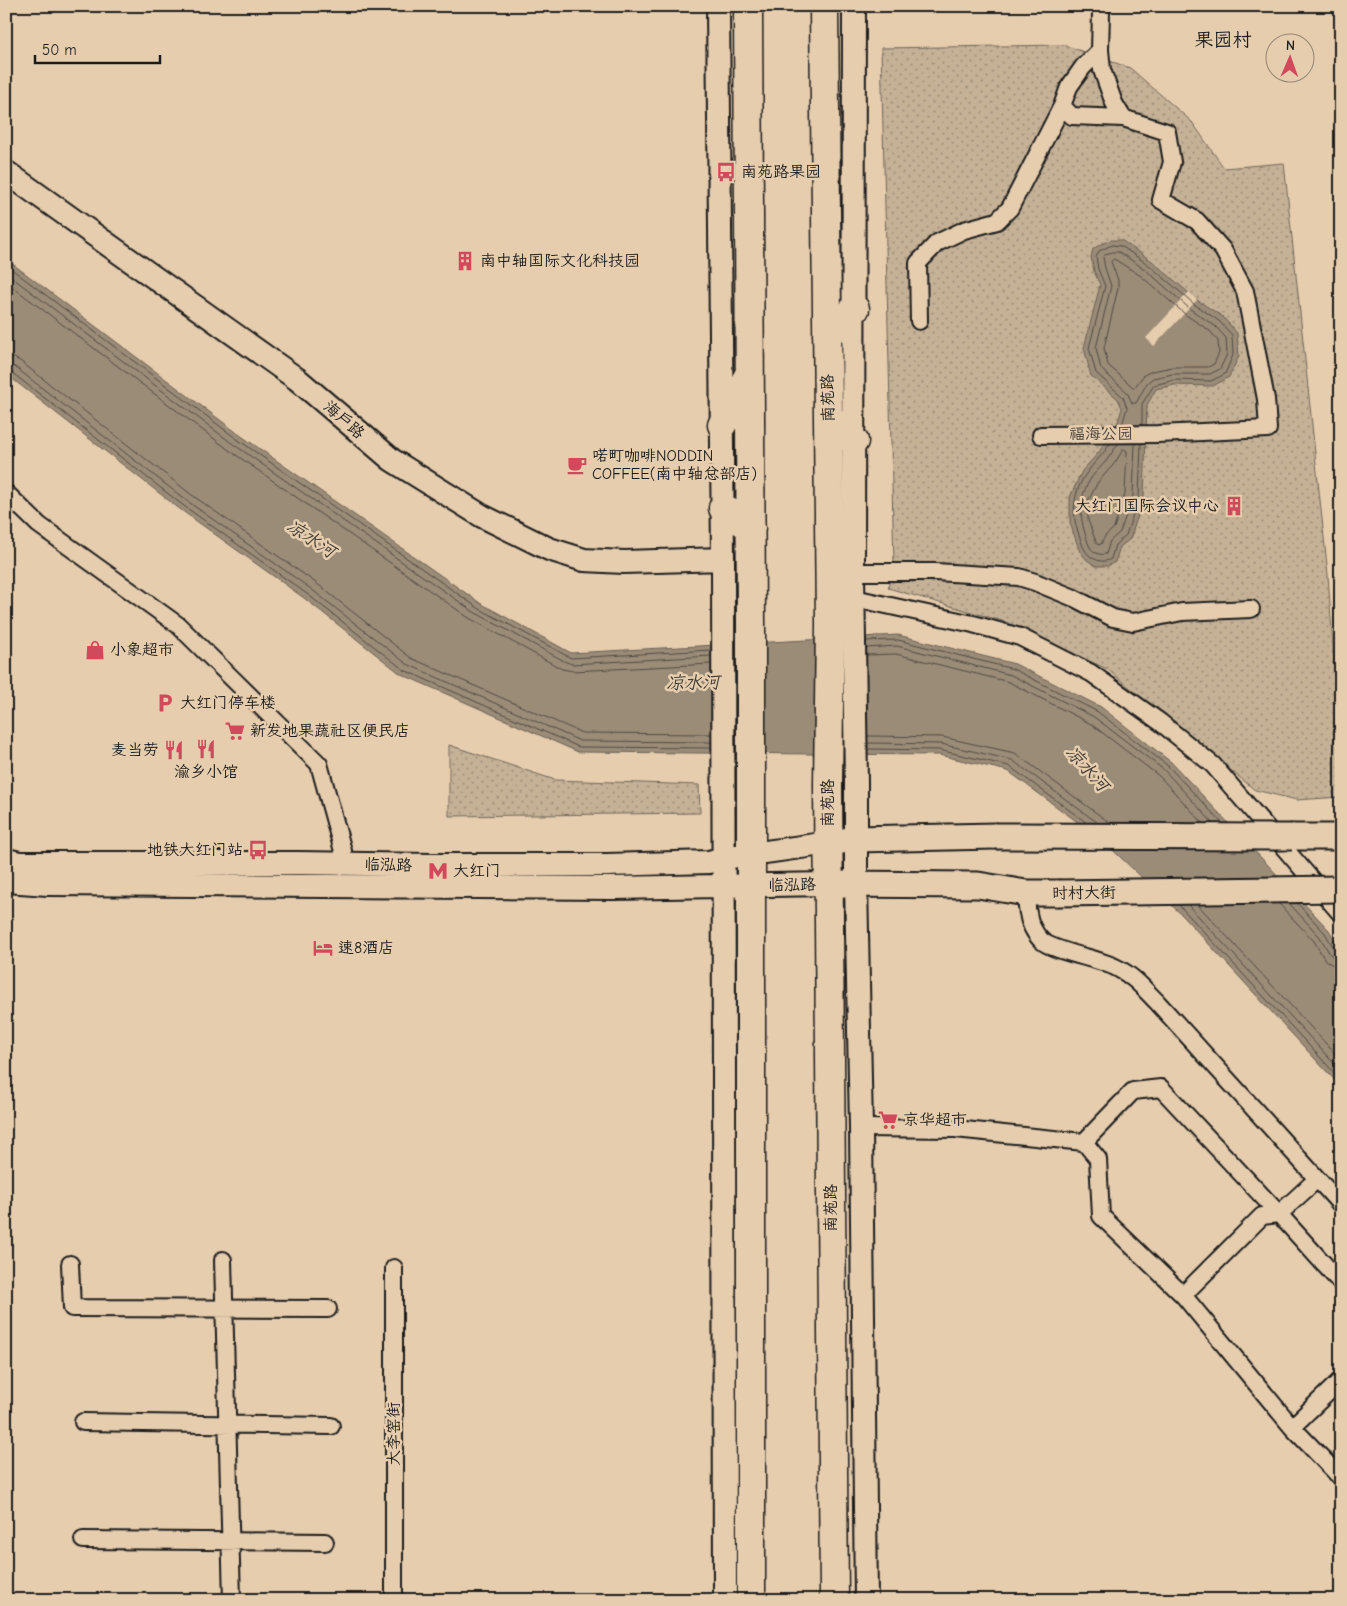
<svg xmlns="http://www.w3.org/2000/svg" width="1347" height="1606" viewBox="0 0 1347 1606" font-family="'Comic Neue','LXGW WenKai TC',sans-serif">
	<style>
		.grass { fill: url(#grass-dots); stroke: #706659 }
		.water { fill: #9b8c78; stroke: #685f53 }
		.pier { fill: #e6cdae }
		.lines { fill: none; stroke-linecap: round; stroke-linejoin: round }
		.shore { stroke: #4f4941; stroke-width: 1 }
		.street-casing { stroke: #1c1c1c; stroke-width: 20 }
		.secondary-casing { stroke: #1c1c1c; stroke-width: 26 }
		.primary-casing { stroke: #1c1c1c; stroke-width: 29 }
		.highway-casing { stroke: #1c1c1c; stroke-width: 31 }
		.street { stroke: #e6cdae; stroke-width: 16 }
		.secondary { stroke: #e6cdae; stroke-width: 22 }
		.primary { stroke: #e6cdae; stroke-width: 25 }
		.highway { stroke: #e6cdae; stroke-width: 28 }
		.primary-bridge-casing { stroke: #1c1c1c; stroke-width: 29; stroke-linecap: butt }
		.primary-bridge { stroke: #e6cdae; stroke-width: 25 }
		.labels { text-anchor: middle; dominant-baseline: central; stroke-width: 5; stroke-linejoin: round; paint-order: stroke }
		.poi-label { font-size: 16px; fill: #1c1c1c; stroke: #e6cdae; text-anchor: start }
		.street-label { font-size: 16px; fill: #1c1c1c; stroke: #e6cdae }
		.park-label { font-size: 16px; fill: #46413a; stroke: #e6cdae }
		.water-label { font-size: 18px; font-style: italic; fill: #423e38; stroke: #e6cdae }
		.quarter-label { font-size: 19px; fill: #1c1c1c; stroke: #e6cdae }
	</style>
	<defs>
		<pattern id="grass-dots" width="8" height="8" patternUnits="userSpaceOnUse" patternTransform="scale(1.25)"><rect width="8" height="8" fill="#c5b196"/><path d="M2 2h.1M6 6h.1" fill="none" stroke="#9f8f7a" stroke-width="1.8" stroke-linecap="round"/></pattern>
	</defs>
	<rect width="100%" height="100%" fill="#e6cdae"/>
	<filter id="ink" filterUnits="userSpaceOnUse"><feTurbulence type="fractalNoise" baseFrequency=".02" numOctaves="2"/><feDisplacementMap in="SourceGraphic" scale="10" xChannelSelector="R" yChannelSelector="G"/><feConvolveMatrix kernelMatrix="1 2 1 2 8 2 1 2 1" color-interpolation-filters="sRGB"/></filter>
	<g filter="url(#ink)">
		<path class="grass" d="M1064 45 1130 68 1192 122 1224 168 1284 163 1328 575 1341 765V797L1297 800 1255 790 1107 669 1006 622 888 588 894 563 881 48Z
			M449 745 555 780 699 785 700 813 449 816Z"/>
		<path class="water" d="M1111 240H1121L1152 261 1197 300 1223 317 1237 333 1239 356 1229 377 1213 386 1174 385 1156 389 1147 405 1144 498 1130 539 1120 547 1115 562 1108 566H1096L1087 560 1080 552 1070 523V497L1082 471 1099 452 1118 422 1122 408 1118 399 1091 376 1084 348 1100 285 1094 271 1091 257 1093 249 1101 244Z
			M6 259 240 435 480 603 571 653 898 635 1015 664 1101 707 1171 762 1329 930 1341 951V1087L1182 915 1102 840 1008 771 939 755 578 752 401 674 304 598 181 510 6 374Z"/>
		<path class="pier" d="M1189 292 1197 300 1154 346 1146 338Z"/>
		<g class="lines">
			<path class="shore" d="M1113 252H1119L1146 270 1190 309 1215 326 1226 338 1227 354 1220 369 1210 374H1173L1153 378 1147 383 1136 403H1132L1127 392 1101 369 1096 348 1111 286 1105 268 1103 257 1106 254Z
				M1114 259 1141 276 1186 315 1210 331 1218 341 1219 353 1214 364 1208 367H1173L1152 371 1144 375 1134 388 1108 365 1104 348 1118 288V280L1111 262Z
				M6 265 237 439 478 608 571 658 711 650
				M6 273 233 444 474 612 566 662 572 664 711 656
				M6 282 229 450 469 618 562 669 573 671 711 664
				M6 357 14 358 20 361 192 495 316 583 411 658 582 733 711 734
				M6 364 15 367 187 501 311 589 407 664 580 741 711 742
				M6 371 11 372 184 506 307 594 404 670 579 747 711 748
				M1122 425 1127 408 1123 397 1096 373 1089 348 1105 286 1098 269 1096 257 1099 251 1112 245 1121 246 1149 265 1194 304 1219 321 1232 335 1233 355 1225 374 1211 381 1174 380 1154 385 1142 404V425
				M1110 444C1103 455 1093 463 1086 474 1074 491 1071 512 1078 532 1081 541 1083 550 1090 556 1096 561 1104 563 1111 559L1115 545 1126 535 1139 497 1141 444
				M1118 444C1114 449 1111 455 1107 460 1102 466 1096 471 1092 477 1076 500 1080 519 1088 543 1091 551 1097 556 1106 554L1110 541 1120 532 1133 496 1135 444
				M1124 449 1127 451 1125 494 1114 528 1105 536 1101 544 1098 545 1096 542 1088 520V501L1098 482 1114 464Z
				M866 641 898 640 1013 669 1098 712 1168 766 1222 823
				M867 648 897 646 1011 675 1094 717 1164 770 1213 823
				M867 655 896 654 1009 682 1091 724 1159 776 1203 823
				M868 736 942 737 1015 753 1110 823
				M868 743 941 744 1012 760 1098 823
				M868 749 939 750 1009 766 1087 823
				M1289 903 1320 937 1330 954 1335 958H1341
				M1297 903 1325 933 1335 950 1341 952
				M1279 904 1314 941 1325 960 1331 964 1341 966
				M1179 905 1341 1080
				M1188 905 1341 1071
				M1198 905 1341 1060"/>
			<defs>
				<path id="street" d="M1062 106 1072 116 1123 118
					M919 321 918 263 937 243 964 230 997 221 1010 208 1062 106 1069 87 1083 67 1100 50
					M1041 435 1158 434 1268 429 1266 399 1245 291 1223 250 1197 221 1161 200 1172 162 1167 132 1123 118 1114 103 1102 70 1100 50 1101 13
					M6 493 39 525 178 625 319 764 343 851 344 864
					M853 572H935L1019 577 1035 582 1074 598 1113 618 1133 622 1182 612 1251 609
					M854 598 973 624 1020 637 1091 673 1160 722 1213 765 1341 914
					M1026 893C1027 899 1026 906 1028 913 1029 922 1034 933 1041 940 1053 952 1099 958 1117 968 1134 976 1145 990 1158 1003L1341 1205
					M861 1128 955 1129 1084 1142 1133 1091 1161 1088 1279 1214
					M1084 1142 1098 1159 1101 1216 1183 1295 1292 1427 1341 1478
					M1317 1179 1279 1214 1341 1283
					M223 1260 232 1600
					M70 1264 72 1308 328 1309
					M394 1268V1600
					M1183 1295 1262 1216 1279 1214
					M83 1422 331 1426
					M1292 1427 1341 1380
					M83 1540 325 1542"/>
				<path id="secondary" d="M718 6 723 559 725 1600
					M854 6 853 572 856 783V884L861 1128 866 1600
					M6 172 297 379 392 460 482 516 549 549 584 560 624 562 723 559
					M6 860 20 863H299L432 865H607L709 862 723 858 829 843
					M6 881 48 884 615 888 829 884"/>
				<path id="primary" d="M1292 837H1341
					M829 843 856 839 995 836
					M829 884 978 885 1026 893H1058"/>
				<path id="highway" d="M748 6 751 623V1600
					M824 6 830 624 828 785 834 1600
					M827 335 855 309
					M828 417 854 441
					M722 425 748 376
					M723 508 751 528"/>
			</defs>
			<use href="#street" class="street-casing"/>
			<use href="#secondary" class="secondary-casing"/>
			<use href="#primary" class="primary-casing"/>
			<use href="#highway" class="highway-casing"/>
			<use href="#street" class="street"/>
			<use href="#secondary" class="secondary"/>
			<use href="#primary" class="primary"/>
			<use href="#highway" class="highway"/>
			<defs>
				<path id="primary-bridge" d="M995 836 1292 837
					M1058 893 1341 889"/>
			</defs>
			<use href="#primary-bridge" class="primary-bridge-casing"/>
			<use href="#primary-bridge" class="primary-bridge"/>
		</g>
	</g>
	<defs>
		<symbol id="bus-bare" viewBox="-9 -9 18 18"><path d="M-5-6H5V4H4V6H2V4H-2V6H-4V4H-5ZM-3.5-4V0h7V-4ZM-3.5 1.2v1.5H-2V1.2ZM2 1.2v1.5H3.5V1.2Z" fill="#d1495b" stroke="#e6cdae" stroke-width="2.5" paint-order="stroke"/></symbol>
		<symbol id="building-bare" viewBox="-9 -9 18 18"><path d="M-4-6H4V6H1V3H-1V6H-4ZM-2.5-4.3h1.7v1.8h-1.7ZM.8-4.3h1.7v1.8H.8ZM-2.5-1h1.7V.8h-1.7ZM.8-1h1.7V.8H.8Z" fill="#d1495b" stroke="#e6cdae" stroke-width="2.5" paint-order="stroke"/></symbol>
		<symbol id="cafe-bare" viewBox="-9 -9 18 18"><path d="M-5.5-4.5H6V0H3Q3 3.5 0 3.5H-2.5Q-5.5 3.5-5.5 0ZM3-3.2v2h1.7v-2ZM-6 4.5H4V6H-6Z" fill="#d1495b" stroke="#e6cdae" stroke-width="2.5" paint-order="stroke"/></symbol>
		<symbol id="shop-bare" viewBox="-9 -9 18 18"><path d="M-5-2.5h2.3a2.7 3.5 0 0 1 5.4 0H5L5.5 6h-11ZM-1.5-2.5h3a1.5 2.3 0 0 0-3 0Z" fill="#d1495b" stroke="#e6cdae" stroke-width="2.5" paint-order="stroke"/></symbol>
		<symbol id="parking-bare" viewBox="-9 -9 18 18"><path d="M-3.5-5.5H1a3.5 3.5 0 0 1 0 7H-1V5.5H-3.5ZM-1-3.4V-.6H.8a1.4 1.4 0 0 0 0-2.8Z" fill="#d1495b" stroke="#e6cdae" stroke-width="2.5" paint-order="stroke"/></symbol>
		<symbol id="supermarket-bare" viewBox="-9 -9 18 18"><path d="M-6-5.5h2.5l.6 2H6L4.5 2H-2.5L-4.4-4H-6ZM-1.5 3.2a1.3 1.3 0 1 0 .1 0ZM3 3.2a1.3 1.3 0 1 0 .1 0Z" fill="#d1495b" stroke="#e6cdae" stroke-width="2.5" paint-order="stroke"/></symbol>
		<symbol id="restaurant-bare" viewBox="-9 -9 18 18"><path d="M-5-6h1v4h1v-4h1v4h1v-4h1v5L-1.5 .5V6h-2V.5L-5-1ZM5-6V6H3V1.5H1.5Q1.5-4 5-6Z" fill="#d1495b" stroke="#e6cdae" stroke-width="2.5" paint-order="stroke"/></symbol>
		<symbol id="metro-bare" viewBox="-9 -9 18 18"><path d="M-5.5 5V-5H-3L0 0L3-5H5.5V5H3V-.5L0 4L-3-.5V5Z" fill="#d1495b" stroke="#e6cdae" stroke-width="2.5" paint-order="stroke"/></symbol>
		<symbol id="hotel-bare" viewBox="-9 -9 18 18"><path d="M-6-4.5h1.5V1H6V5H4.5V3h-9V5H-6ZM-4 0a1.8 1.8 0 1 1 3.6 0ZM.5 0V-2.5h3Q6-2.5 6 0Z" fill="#d1495b" stroke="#e6cdae" stroke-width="2.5" paint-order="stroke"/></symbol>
	</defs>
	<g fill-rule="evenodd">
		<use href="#bus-bare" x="712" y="158" width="28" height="28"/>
		<use href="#building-bare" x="451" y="247" width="28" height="28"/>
		<use href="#cafe-bare" x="563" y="451" width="28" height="28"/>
		<use href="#building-bare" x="1220" y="492" width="28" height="28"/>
		<use href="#shop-bare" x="81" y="636" width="28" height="28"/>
		<use href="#parking-bare" x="151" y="689" width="28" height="28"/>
		<use href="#supermarket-bare" x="221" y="717" width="28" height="28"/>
		<use href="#restaurant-bare" x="192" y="735" width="28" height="28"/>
		<use href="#restaurant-bare" x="160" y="736" width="28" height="28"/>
		<use href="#bus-bare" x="244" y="836" width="28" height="28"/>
		<use href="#metro-bare" x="424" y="857" width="28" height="28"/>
		<use href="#hotel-bare" x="309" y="934" width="28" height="28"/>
		<use href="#supermarket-bare" x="874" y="1106" width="28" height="28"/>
	</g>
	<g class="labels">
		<g class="poi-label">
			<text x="741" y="172">南苑路果园</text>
			<text x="480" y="261">南中轴国际文化科技园</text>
			<text x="592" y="456">喏町咖啡NODDIN<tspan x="592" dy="18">COFFEE(南中轴总部店)</tspan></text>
			<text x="1219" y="506" text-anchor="end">大红门国际会议中心</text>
			<text x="110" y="650">小象超市</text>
			<text x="180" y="703">大红门停车楼</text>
			<text x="250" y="731">新发地果蔬社区便民店</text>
			<text x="159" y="750" text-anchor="end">麦当劳</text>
			<text x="206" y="772" text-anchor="middle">渝乡小馆</text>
			<text x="243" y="850" text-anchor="end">地铁大红门站</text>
			<text x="453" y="871">大红门</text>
			<text x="338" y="948">速8酒店</text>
			<text x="903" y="1120">京华超市</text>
		</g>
		<g class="street-label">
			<text transform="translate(828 398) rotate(-91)">南苑路</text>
			<text transform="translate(344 420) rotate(41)">海户路</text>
			<text transform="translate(828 803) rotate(-90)">南苑路</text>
			<text transform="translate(388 865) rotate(1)">临泓路</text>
			<text transform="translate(792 885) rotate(-1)">临泓路</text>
			<text transform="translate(1084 893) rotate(-1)">时村大街</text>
			<text transform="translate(831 1208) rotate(-90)">南苑路</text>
			<text transform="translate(394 1434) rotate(-90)">大李窑街</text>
		</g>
		<g class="park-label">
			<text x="1101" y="434">福海公园</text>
		</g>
		<g class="water-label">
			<text transform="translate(311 539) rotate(33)">凉水河</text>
			<text transform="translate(693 683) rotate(-1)">凉水河</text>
			<text transform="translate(1087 769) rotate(48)">凉水河</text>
		</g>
		<g class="quarter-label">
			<text x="1223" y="40">果园村</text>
		</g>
	</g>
	<rect width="1347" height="1606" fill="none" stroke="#e6cdae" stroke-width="25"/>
	<rect x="12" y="12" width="1322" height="1581" fill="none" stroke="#1c1c1c" stroke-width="2" filter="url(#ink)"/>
	<g transform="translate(1290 58) rotate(2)"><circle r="24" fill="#e6cdae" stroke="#958674"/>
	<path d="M0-4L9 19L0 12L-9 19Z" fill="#d1495b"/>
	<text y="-8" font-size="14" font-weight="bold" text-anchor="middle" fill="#1c1c1c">N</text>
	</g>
	<path d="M35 55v8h125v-8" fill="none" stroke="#1c1c1c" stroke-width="2.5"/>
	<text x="42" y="55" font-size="15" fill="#1c1c1c" stroke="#e6cdae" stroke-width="4" paint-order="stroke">50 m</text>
</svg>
